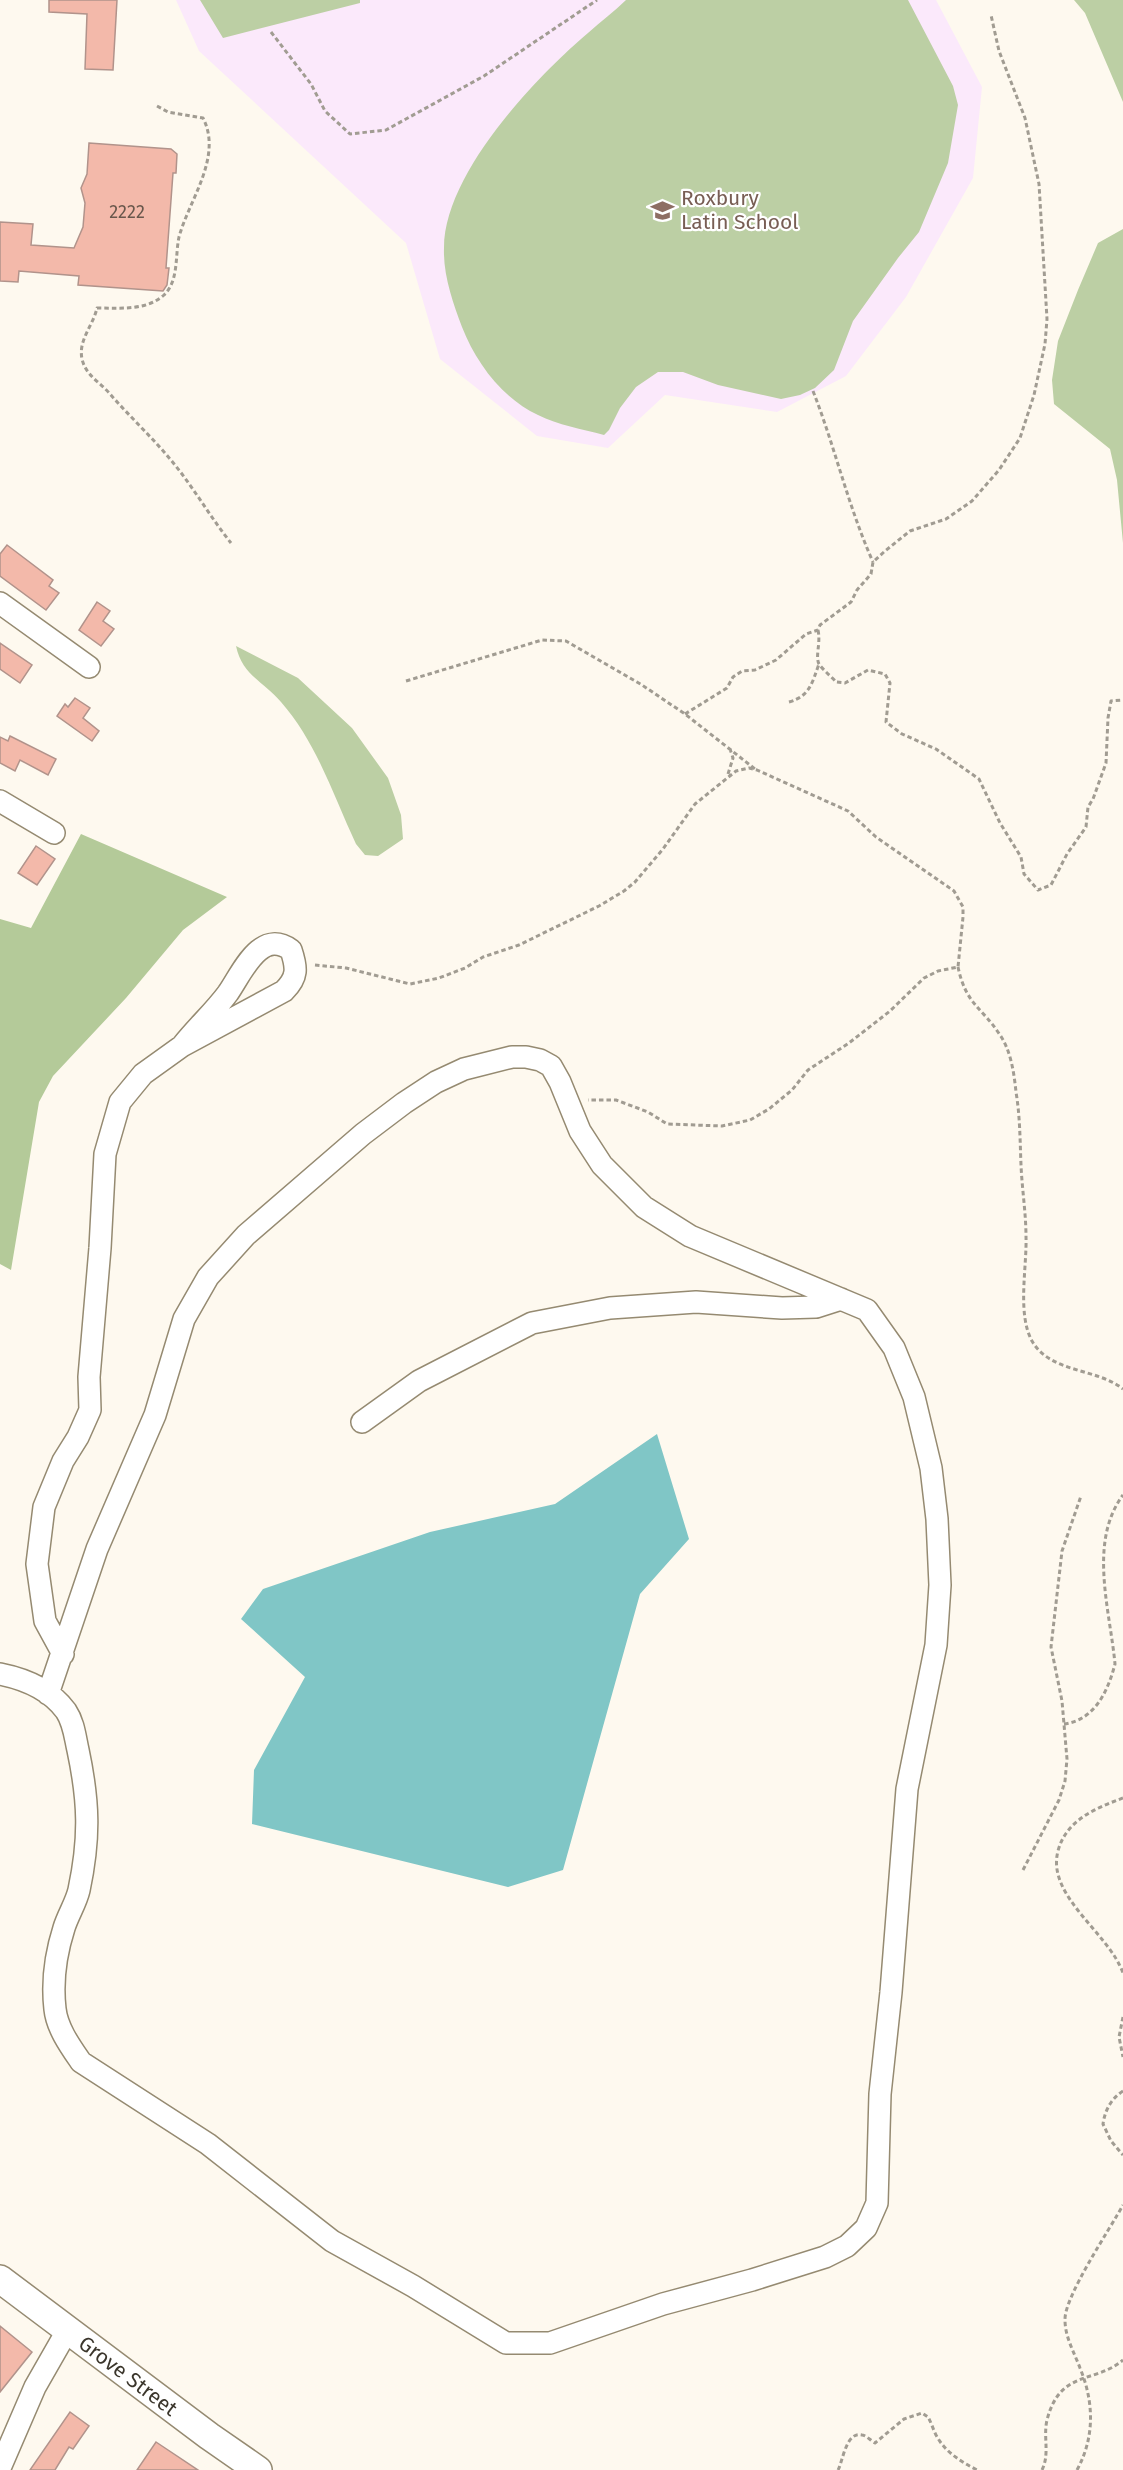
<svg xmlns="http://www.w3.org/2000/svg" width="1123" height="2470" viewBox="0 0 1123 2470" font-family="'Fira Sans',sans-serif">
	<style>
		.education { fill: #fbe9fb }
		.green { fill: #bccfa4 }
		.forest { fill: #b4ca99 }
		.water { fill: #80c6c6 }
		.building { fill: #f3b9aa; stroke: #b1938b; stroke-width: 1.5 }
		.lines { fill: none; stroke-linecap: round; stroke-linejoin: round }
		.minor-casing { stroke: #958a71; stroke-width: 24 }
		.major-casing { stroke: #958a71; stroke-width: 30 }
		.path { stroke: #a19c92; stroke-width: 3; stroke-dasharray: 4.5 3; stroke-linecap: butt }
		.minor { stroke: #fff; stroke-width: 21 }
		.major { stroke: #fff; stroke-width: 27 }
		.labels { text-anchor: middle; dominant-baseline: central; stroke-width: 4.5; stroke-linejoin: round; paint-order: stroke }
		.number-label { font-size: 18px; fill: #69574c }
		.education-label { font-size: 21px; fill: #785e54; stroke: #fff; text-anchor: start }
		.street-label { font-size: 21px; fill: #3b362c; stroke: #fff }
	</style>
	<rect width="100%" height="100%" fill="#fef9ef"/>
	<path class="education" d="M176 0H936L982 87 973 178 906 297 846 376 777 412 665 395 608 448 537 436 440 359 406 243 199 51Z"/>
	<path class="green" d="M200 0H360V3L223 38Z
		M626 0H908L953 86 958 105 948 163 919 232 898 258 853 321 834 370 815 388 800 395 781 399 718 385 683 372H658L636 387 620 408 609 430 604 435C582 429 558 425 538 415 503 399 476 363 462 327 453 303 443 275 444 248 444 174 535 78 588 33 601 21 614 12 626 0Z
		M1074 0H1123V102L1085 13Z
		M1123 229V543L1117 480 1110 449 1054 404 1052 380 1058 341 1078 290 1098 243Z
		M236 646 298 678 352 728 388 778 401 815 403 839 378 856 365 855 356 844C333 795 317 743 281 702 263 681 242 675 236 646Z"/>
	<path class="forest" d="M81 834 227 897 183 930 126 998 53 1076 39 1102 11 1270 0 1264V919L31 928Z"/>
	<path class="water" d="M657 1434 689 1539 640 1594 563 1870 508 1887 252 1824 254 1770 305 1677 241 1619 263 1589 430 1532 555 1504Z"/>
	<path class="building" d="M49 0H117L113 70 85 69 87 14 49 12Z
		M89 143 171 149 177 154 176 173H173L166 268H169L167 285 163 291 78 285 79 276 19 271 18 282 0 281V222L33 224 31 245 74 248 83 227 85 203 81 188 87 174Z
		M7 545 53 580 49 586 59 593 46 610 0 576V554Z
		M97 602 110 611 103 621 114 629 101 646 79 630Z
		M0 643 32 665 20 683 0 669Z
		M75 698 90 708 83 718 99 731 92 741 57 716 65 704 68 707Z
		M10 736 56 759 48 775 20 760 15 771 0 763V737L8 741Z
		M36 846 55 859 37 885 18 873Z
		M0 2326 32 2352 0 2392Z
		M70 2412 89 2426 73 2449 69 2447 55 2470H30Z
		M156 2442 198 2470H137Z"/>
	<g class="lines">
		<defs>
			<path id="minor" d="M0 603 89 667
				M0 801 54 833
				M362 1422 419 1381 532 1323 610 1308 696 1302 782 1308 816 1307 841 1299
				M63 1654 45 1621 37 1564 44 1507 63 1461 78 1437 90 1410 89 1377 100 1248 105 1154 120 1102 143 1074 182 1046 284 991C298 977 297 968 291 950 260 928 242 973 228 993 214 1012 196 1028 182 1046
				M0 1674C25 1679 50 1689 66 1711 74 1723 75 1737 78 1750 89 1802 90 1838 79 1890 76 1903 68 1915 64 1928 56 1953 52 1983 55 2009 57 2028 70 2046 81 2062L208 2144 332 2241 413 2286 506 2343H550L663 2304 752 2280 825 2257 847 2246 866 2228 877 2203 880 2094 891 1992 907 1789 936 1645 940 1585 937 1519 931 1468 914 1397 894 1348 867 1310 690 1236 644 1207 602 1165 580 1131 560 1082 551 1066 540 1060 526 1057H512L464 1069 436 1082 404 1103 363 1134 246 1235 208 1277 184 1319 155 1415 97 1549 48 1694
				M0 2468 35 2387 67 2331"/>
			<path id="major" d="M0 2279 209 2436 258 2470"/>
		</defs>
		<use href="#minor" class="minor-casing"/>
		<use href="#major" class="major-casing"/>
		<path class="path" d="M271 32 311 84 325 111 350 134 386 130 484 76 597 0
			M157 106 168 112 203 118C223 157 189 200 179 237 175 255 179 281 164 295 146 311 120 308 97 308 93 326 78 340 82 359 86 376 100 382 110 394 131 418 155 440 175 465 195 490 211 518 231 543
			M813 391C835 447 848 506 873 562
			M818 630C821 643 815 656 819 664 823 670 832 677 836 682L845 683 868 670 885 674 890 683 886 722 902 734 936 749 979 779 1000 823 1021 857 1024 874 1038 890 1051 885 1067 854 1086 827 1088 807 1093 799 1106 763 1108 718 1111 701 1123 700
			M406 681 542 640 566 641 642 685 685 714 755 769
			M789 702C810 696 812 683 819 664
			M685 714 727 688 733 677 742 671 755 670 776 660 806 634 818 630 820 625 851 602 857 590 871 574 873 562 885 551 910 531 946 519 972 501 999 470 1020 438 1034 395 1045 344 1047 319 1039 184 1025 118 999 51 991 15
			M728 774 733 758 730 749
			M315 965 346 968 410 984 439 978 465 968 483 957 519 945 599 906 624 891 635 882 663 849 695 804 736 771 749 768 757 770 848 811 876 837 954 891 963 907V917L958 967 938 971 924 978 890 1011 849 1043 808 1070 792 1090 769 1109 750 1120 722 1126 667 1124 648 1112 616 1100H588
			M958 967C966 1005 982 1007 1000 1035 1011 1051 1014 1073 1016 1092 1020 1116 1020 1140 1021 1165 1022 1189 1026 1213 1026 1237 1027 1267 1017 1314 1032 1341 1050 1373 1097 1368 1123 1389
			M1064 1724C1095 1720 1108 1691 1115 1664 1110 1610 1088 1542 1123 1495
			M1123 1798C1096 1808 1066 1820 1058 1851 1046 1896 1109 1933 1123 1973
			M1023 1870 1059 1800 1065 1781 1067 1759 1062 1701 1051 1647 1062 1551 1081 1496
			M1123 2017 1119 2037 1123 2057
			M1123 2091C1111 2099 1105 2110 1103 2124L1111 2141 1123 2155
			M838 2470C843 2461 846 2431 862 2435 866 2435 871 2441 875 2443L904 2419 922 2413 928 2417C931 2422 933 2429 936 2435 945 2452 960 2461 977 2470
			M1042 2470C1050 2454 1043 2437 1047 2420 1060 2369 1095 2384 1123 2360
			M1077 2470C1095 2437 1094 2402 1080 2368 1074 2352 1065 2337 1065 2320 1064 2297 1110 2229 1123 2205"/>
		<use href="#minor" class="minor"/>
		<use href="#major" class="major"/>
	</g>
	<defs>
		<symbol id="school-bare" viewBox="-9 -9 18 18"><path d="M0-5L7-2L0 1L-7-2ZM-4 1L0 2.5L4 1V4Q0 6-4 4Z" fill="#8d6e63" stroke="#fff" stroke-width="2.5" paint-order="stroke"/></symbol>
	</defs>
	<g fill-rule="evenodd">
		<use href="#school-bare" x="646" y="194" width="33" height="33"/>
	</g>
	<g class="labels">
		<g class="number-label">
			<text x="127" y="212">2222</text>
		</g>
		<g class="education-label">
			<text x="681" y="198">Roxbury<tspan x="681" dy="24">Latin School</tspan></text>
		</g>
		<g class="street-label">
			<text transform="translate(128 2376) rotate(37)">Grove Street</text>
		</g>
	</g>
</svg>
